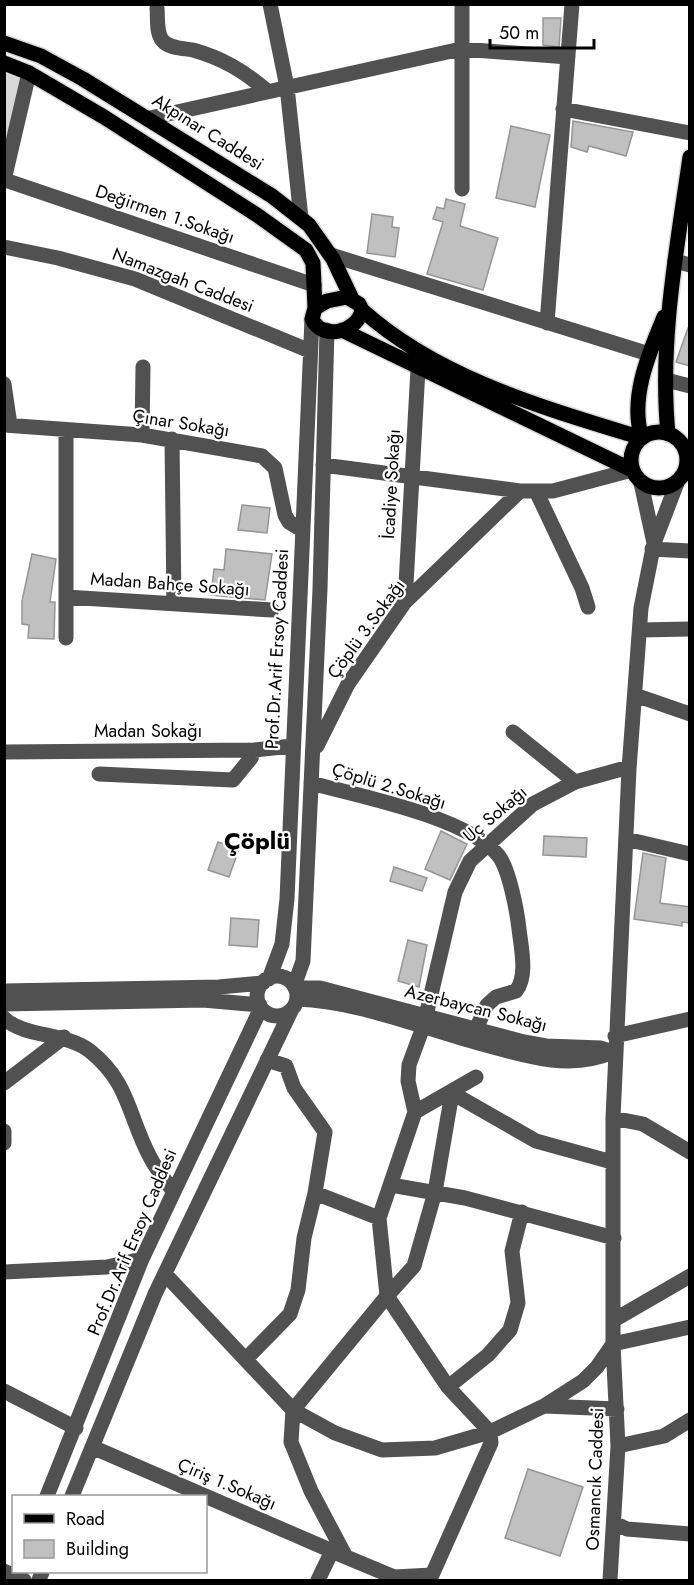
<svg xmlns="http://www.w3.org/2000/svg" width="694" height="1585" viewBox="0 0 694 1585" font-family="Jost,sans-serif">
	<style>
		.green { fill: #d8d8d8 }
		.building { fill: #c0c0c0; stroke: #959595; stroke-width: 1.5 }
		.lines { fill: none; stroke-linecap: round; stroke-linejoin: round }
		.major-casing { stroke: #dbdbdb; stroke-width: 18 }
		.minor { stroke: #515151; stroke-width: 15 }
		.major { stroke: #000; stroke-width: 15 }
		.labels { text-anchor: middle; dominant-baseline: central; stroke-width: 4.5; stroke-linejoin: round; paint-order: stroke }
		.street-label { font-size: 18px; fill: #000; stroke: #fff }
		.district-label { font-size: 24px; font-weight: bold; fill: #000; stroke: #fff }
	</style>
	<rect width="100%" height="100%" fill="#fff"/>
	<path class="green" d="M5 73 22 78 5 145Z"/>
	<path class="building" d="M543 18H561L559 47 543 45Z
		M573 121 633 132 626 156 589 146 587 152 571 147Z
		M511 126 550 135 535 207 496 198Z
		M446 199 465 204 460 226 498 238 483 290 427 274 443 222 433 219 437 207 444 209Z
		M372 214 393 217 392 227 399 228 395 257 367 253Z
		M688 328H690V366L676 362Z
		M242 505 270 508 267 533 238 530Z
		M226 549 272 554 265 600 211 595 214 569 224 570Z
		M32 554 56 559 50 602H55L54 639 28 638 29 625 22 624V601Z
		M441 831 467 844 450 880 425 869Z
		M544 836 587 838 586 857 543 855Z
		M218 842 239 849 229 877 208 870Z
		M643 853 666 858 660 903 690 907V923L682 922V926L634 919Z
		M394 867 427 878 422 891 390 881Z
		M231 918 259 920 257 947 229 945Z
		M408 940 427 945 419 987 398 981Z
		M528 1469 583 1487 560 1556 505 1538Z"/>
	<g class="lines">
		<defs>
			<path id="major" d="M4 43 41 56 83 79 272 196 309 225 333 259 352 299
				M4 63 29 73 104 117 257 215 306 250 313 263 315 308 312 319C322 341 358 332 362 310L359 304 347 297 327 301 315 308
				M362 310C439 379 545 408 642 438
				M342 330 632 470
				M631 460a28 28 0 1 1 56 0a28 28 0 1 1-56 0Z
				M668 434C659 341 677 248 690 157
				M642 438C629 399 649 353 664 317"/>
		</defs>
		<use href="#major" class="major-casing"/>
		<path class="minor" d="M270 4 287 87 301 218
			M157 8C158 18 156 32 162 40 169 49 183 48 193 50 222 58 244 71 267 91
			M563 109 690 133
			M150 118 461 49 568 57
			M4 180 29 73
			M5 180 314 285
			M462 189V4
			M4 247 58 258 135 279 310 351
			M331 255 649 354
			M675 261 690 265
			M547 323 572 4
			M666 380 690 386
			M4 384 10 425
			M4 425 142 435 262 456 275 468 285 515 289 522 302 530
			M66 430V638
			M142 435 143 367
			M172 439 174 604
			M323 465 520 491H553L632 470
			M641 483 654 543
			M536 491 582 588 588 607
			M652 549 690 551
			M66 597 272 610
			M405 602 418 369
			M640 630 690 629
			M635 695 690 714
			M513 732 575 782
			M317 746 348 684 405 602 520 491
			M4 752 254 750 292 746
			M99 774 233 780 251 758 254 750
			M311 783C359 796 467 817 498 855 509 868 517 911 519 929 521 947 528 976 516 991L496 997 487 1005 476 1029
			M626 839 690 854
			M257 996a20 20 0 1 1 40 0a20 20 0 1 1-40 0Z
			M269 979 282 944 287 899 312 319
			M294 986 303 961 320 589 327 330
			M295 988H320L524 1042 546 1046 601 1048 613 1052
			M4 991 219 987 263 983
			M297 999C357 1001 417 1026 475 1042 519 1054 568 1072 613 1052
			M4 1004 203 1000 260 1005
			M426 1016 455 892 470 861 533 804 575 782 629 767
			M4 1018C24 1038 66 1032 90 1051 130 1083 128 1116 150 1157 156 1169 165 1180 173 1191
			M615 1036 690 1019
			M4 1083 64 1037
			M415 1112 476 1077
			M613 1118 643 1124 690 1152
			M4 1131V1143
			M391 1185 465 1198 614 1238
			M315 1193 379 1218
			M4 1272 107 1267 142 1259
			M165 1274 293 1410 335 1433 382 1450 435 1448 490 1432 544 1406 583 1381 597 1367 613 1344
			M614 1320 690 1276
			M613 1344 690 1327
			M247 1358 290 1314 298 1290 304 1238 315 1193 325 1132 294 1088 286 1066 267 1060
			M448 1387 488 1355 510 1330 518 1303 512 1251 522 1212
			M4 1391 76 1428
			M544 1406 617 1409
			M293 1410 387 1296 379 1218 415 1112 408 1081 409 1065 423 1027
			M293 1410 291 1442 311 1491 346 1557 394 1577 432 1575 491 1443 490 1432
			M490 1432 448 1387 387 1296 414 1266 435 1192 452 1093 536 1141 612 1162
			M618 1446 664 1436 690 1420
			M92 1447 346 1557
			M47 1496 142 1259 261 1008
			M72 1496 155 1294 291 1011
			M614 1523 627 1529 690 1534
			M4 1571 24 1580
			M39 1580 42 1572
			M318 1580 332 1551
			M610 1580 618 1446 613 1344V1118L629 769 641 608 654 543 677 483"/>
		<use href="#major" class="major"/>
	</g>
	<g class="labels">
		<g class="street-label">
			<text transform="translate(208 132) rotate(32)">Akpınar Caddesi</text>
			<text transform="translate(165 214) rotate(19)">Değirmen 1.Sokağı</text>
			<text transform="translate(183 280) rotate(21)">Namazgah Caddesi</text>
			<text transform="translate(181 423) rotate(9)">Çınar Sokağı</text>
			<text transform="translate(391 484) rotate(-87)">İcadiye Sokağı</text>
			<text transform="translate(170 584) rotate(4)">Madan Bahçe Sokağı</text>
			<text transform="translate(366 629) rotate(-54)">Çöplü 3.Sokağı</text>
			<text transform="translate(277 649) rotate(-87)">Prof.Dr.Arif Ersoy Caddesi</text>
			<text x="148" y="731">Madan Sokağı</text>
			<text transform="translate(389 786) rotate(17)">Çöplü 2.Sokağı</text>
			<text transform="translate(495 814) rotate(-40)">Uç Sokağı</text>
			<text transform="translate(476 1008) rotate(14)">Azerbaycan Sokağı</text>
			<text transform="translate(132 1242) rotate(-67)">Prof.Dr.Arif Ersoy Caddesi</text>
			<text transform="translate(595 1479) rotate(-88)">Osmancık Caddesi</text>
			<text transform="translate(227 1484) rotate(23)">Çiriş 1.Sokağı</text>
		</g>
		<g class="district-label">
			<text x="257" y="840">Çöplü</text>
		</g>
	</g>
	<rect width="694" height="1585" fill="none" stroke="#000000" stroke-width="12"/>
	<rect x="12" y="1495" width="195" height="78" fill="#ffffff" stroke="#999999" stroke-width="1.5"/>
	<rect x="24" y="1514" width="30" height="9" fill="#000000" stroke="#999999" stroke-width="1.5"/>
	<text x="66" y="1525" font-size="18" fill="#000000">Road</text>
	<rect x="24" y="1540" width="30" height="18" fill="#c0c0c0" stroke="#999999" stroke-width="1.5"/>
	<text x="66" y="1555" font-size="18" fill="#000000">Building</text>
	<path d="M490 39v9h104v-9" fill="none" stroke="#000000" stroke-width="3"/>
	<text x="499" y="39" font-size="18" fill="#000000" stroke="#ffffff" stroke-width="4.5" paint-order="stroke">50 m</text>
</svg>
